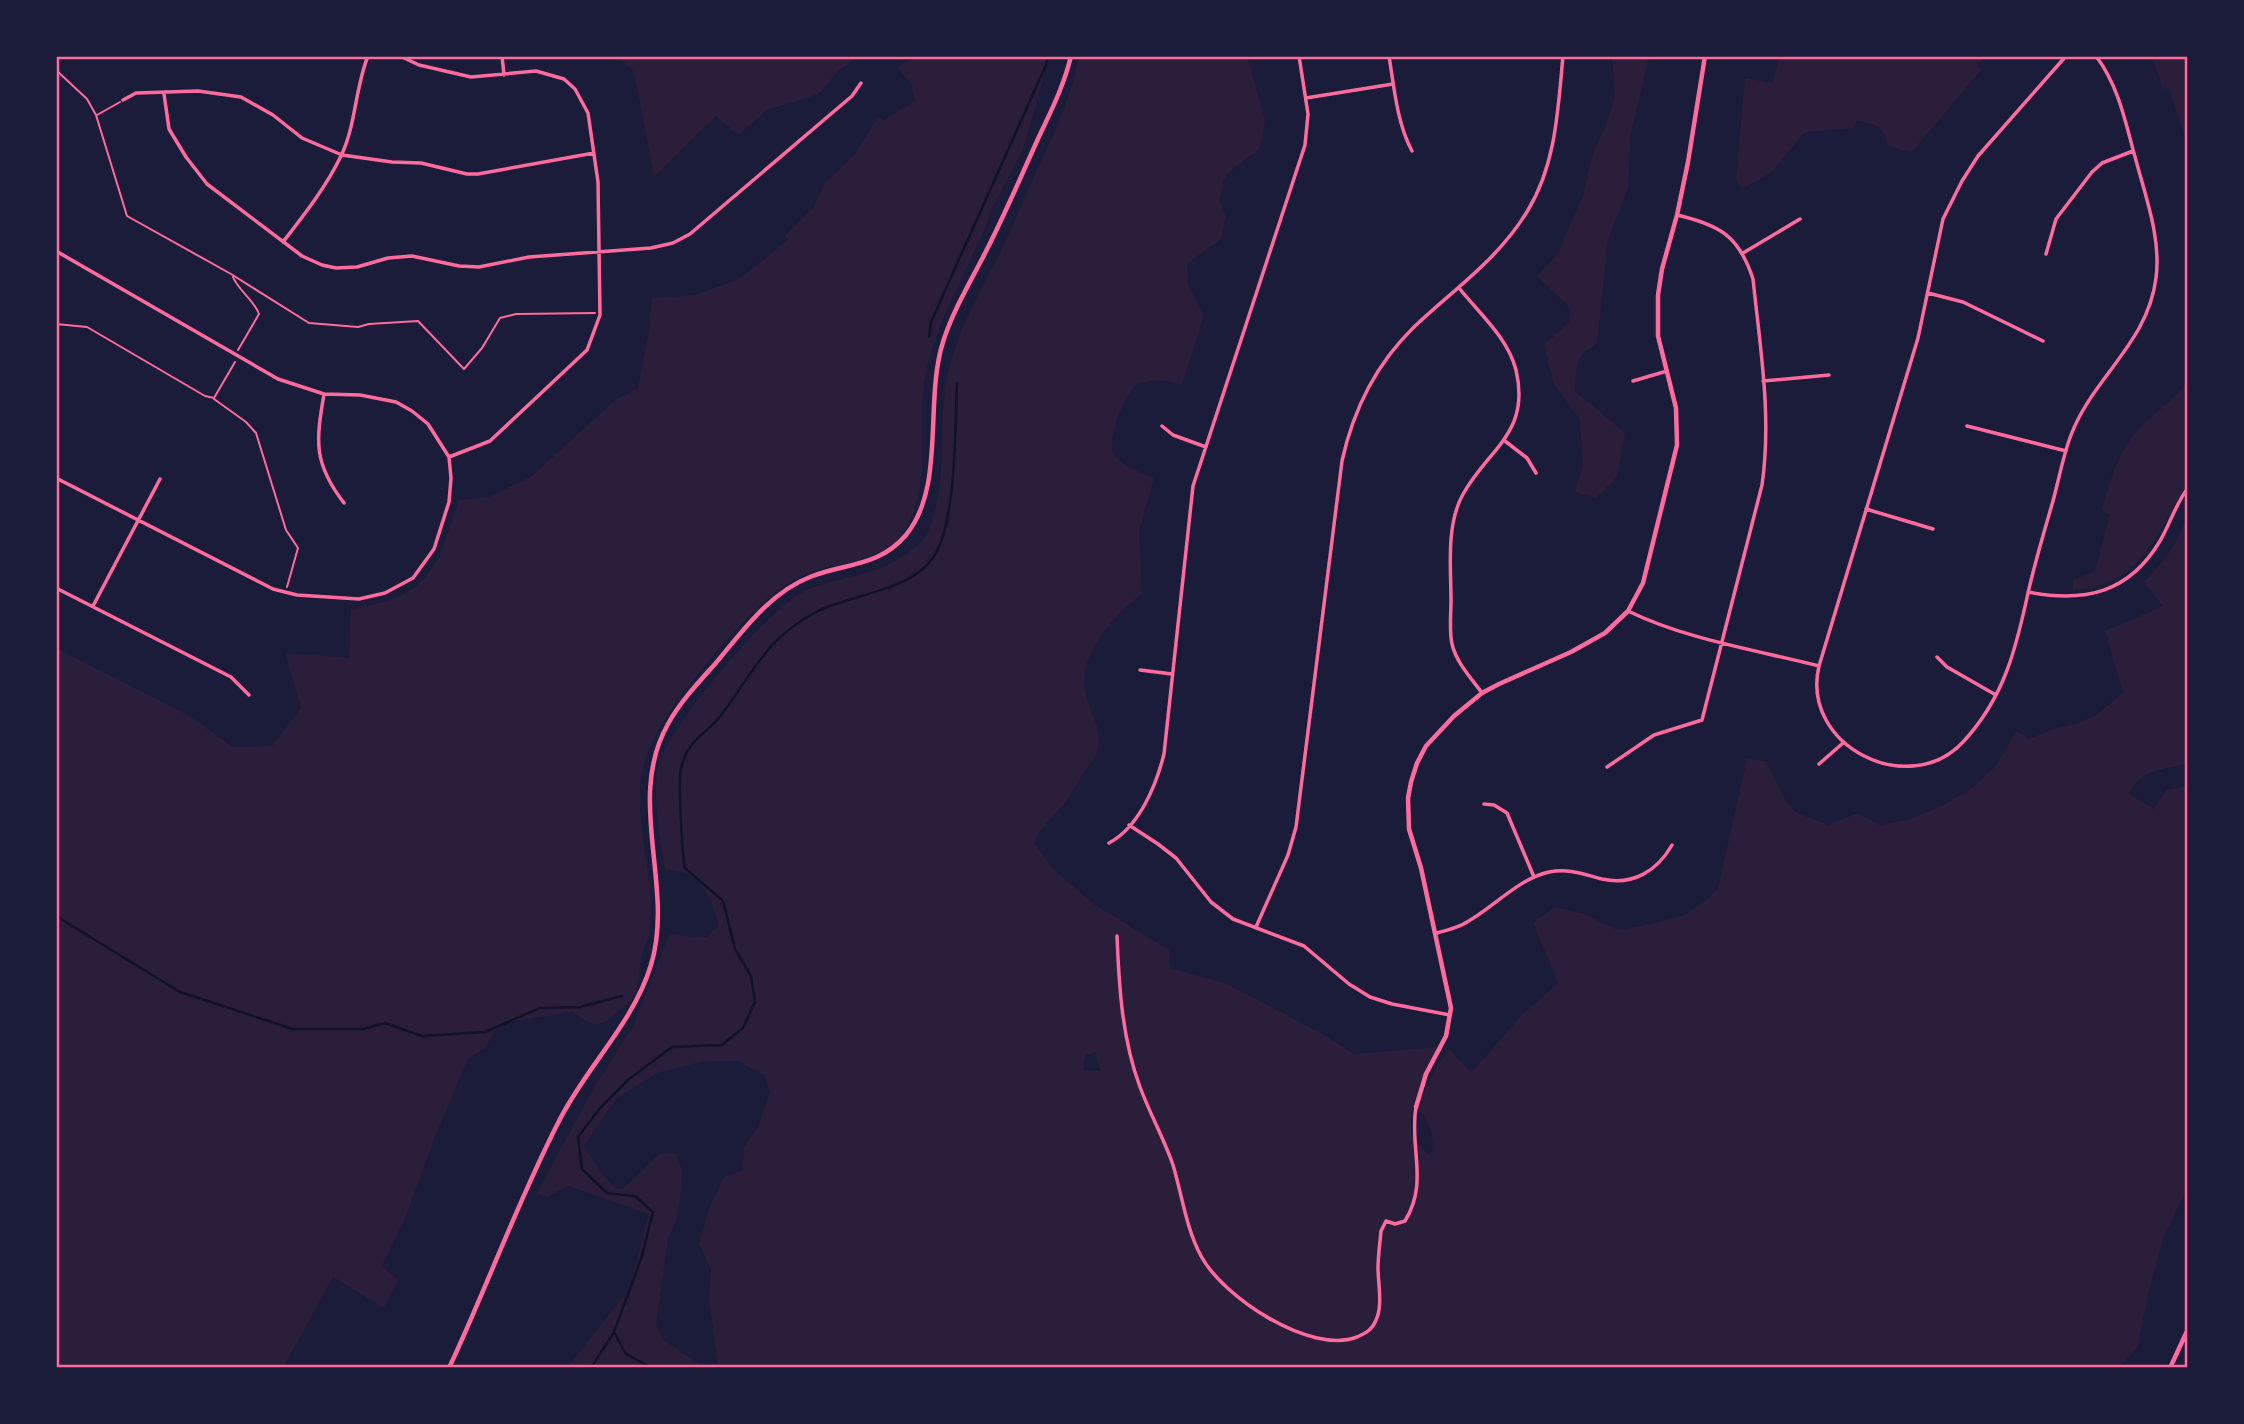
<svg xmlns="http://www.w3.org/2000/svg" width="2244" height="1424" viewBox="0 0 2244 1424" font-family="'Exo 2',sans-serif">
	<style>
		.green { fill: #2a1e3b; fill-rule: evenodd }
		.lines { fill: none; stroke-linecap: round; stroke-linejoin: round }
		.stream { stroke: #12122b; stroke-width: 2.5 }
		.path { stroke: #ff6b9d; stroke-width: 2 }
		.minor { stroke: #ff6b9d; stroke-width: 3.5 }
		.tertiary { stroke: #ff6b9d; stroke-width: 4.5 }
		.secondary { stroke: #ff6b9d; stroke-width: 4.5 }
		.neatline { fill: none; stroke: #ff6b9d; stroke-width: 2.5 }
	</style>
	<rect width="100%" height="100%" fill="#1b1b3a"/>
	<path class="green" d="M616 56H854L856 58 836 73 823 90 816 95 767 110 738 135 716 116 654 177 636 81 632 69Z
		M916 56H1050L1023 149 990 212 986 227C965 273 939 318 927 368 913 427 938 483 900 537 879 566 839 560 809 573 798 577 786 584 777 591 738 622 659 713 645 760 629 812 656 874 650 928 649 938 643 948 641 958 639 973 640 991 629 1003 626 1007 620 1008 617 1012 601 1030 590 1026 573 1012L506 1022 495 1031 485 1048 468 1059 434 1139 404 1221 382 1266 398 1280 384 1308 333 1277 283 1368H56V648L188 715 233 747 272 746 301 708 285 653 349 658 351 609C431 596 435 571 459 500L489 497 532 476 614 401 638 388 648 336 652 298 695 295 739 279 788 240 785 236 813 208 824 184 855 154 878 117 884 120 915 101 911 84 897 67Z
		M1079 56H1247L1265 120 1263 137 1259 149 1228 173 1223 182 1220 200 1226 217 1221 239 1187 264 1188 285 1204 315 1182 385C1168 381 1154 378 1139 384 1126 388 1107 439 1113 452 1119 465 1141 472 1154 478L1139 531 1142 594C1114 614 1078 655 1085 692 1090 714 1105 731 1096 754 1093 761 1088 766 1084 772 1078 781 1073 791 1067 800 1055 816 1043 823 1034 843L1053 869 1095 905 1169 950V966L1174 969 1225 983 1319 1032 1354 1054 1439 1047C1427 1063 1403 1117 1413 1136 1417 1144 1425 1151 1431 1157 1435 1137 1431 1124 1418 1108L1436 1066 1450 1050 1471 1073 1522 1015 1558 983 1533 923 1554 907 1582 913 1618 930 1651 924 1685 915 1707 900 1718 888 1747 759 1766 761 1782 795 1795 812 1828 825 1858 813 1880 825 1911 819 1945 804 1970 790 1996 766 2016 731 2028 739 2056 728 2077 724 2097 714 2123 693 2105 631 2163 606 2144 582C2166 559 2178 544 2188 513V763C2162 771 2142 767 2129 794L2154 809 2166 790 2188 786V1186L2163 1239 2148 1294 2138 1346 2119 1368H567L629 1289 649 1214 568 1186 547 1197 537 1193 593 1089 633 1026 669 935 706 937 719 926C715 909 706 883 688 874 681 871 672 871 665 869 660 839 651 795 659 764 670 725 771 604 809 589 846 575 885 575 915 547 919 543 924 540 926 535 949 490 938 432 946 384 954 337 977 298 998 257 1012 228 1024 199 1037 170 1054 133 1072 96 1079 56ZM1095 1052 1101 1071 1083 1070 1086 1055ZM738 1061 764 1075 770 1092 758 1127 744 1147 743 1170 724 1177 710 1206 699 1244 711 1270 709 1300 718 1363 704 1367 662 1339 656 1325 668 1239 676 1221 680 1198 682 1170 676 1153 659 1154 624 1188 616 1189 603 1175 584 1146 615 1100 657 1073 701 1062Z
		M1612 56H1649L1631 134 1628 188 1608 240 1597 344C1573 357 1577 366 1575 391L1625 433 1617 477 1596 498 1575 492 1583 465 1580 420 1553 382 1544 345 1569 322 1571 309 1537 276 1557 255 1583 195 1593 153 1606 125 1615 96Z
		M1780 56H1984L1977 67 1981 70 1911 153 1887 145C1886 126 1873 124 1857 121L1853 128 1805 132 1771 173 1744 188 1740 187 1736 179 1745 78 1772 83Z
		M2152 56H2188V147L2169 88 2163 89Z
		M2188 382V478L2186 486C2157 535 2138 588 2073 590V580L2095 571 2110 514 2101 511C2110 483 2117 453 2137 431 2153 414 2173 400 2188 382Z"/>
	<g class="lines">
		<path class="stream" d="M929 337 931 322 1046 65 1048 56
			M56 916 180 992 293 1029H363L385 1023 422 1036 485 1032 540 1008 580 1007 622 996
			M614 1332 626 1354 652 1368
			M591 1368 614 1332 641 1259 653 1212 635 1196 607 1193 582 1169 578 1137 600 1108 629 1079 672 1047 722 1045 743 1028 755 1002 751 976 735 949 723 901 685 868C682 854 678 780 681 768 690 735 705 737 722 714 754 671 767 637 818 611 853 594 909 591 932 559 957 527 955 425 957 383"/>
		<path class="path" d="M56 70 87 99 96 115 127 216 231 274 309 323 358 327 369 324 418 321 464 369 482 348 500 318 516 314 595 313
			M97 115 120 102
			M233 277C238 290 254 300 259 314L238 350
			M56 324 87 327 205 396 214 398 235 362
			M214 399 246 422 256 433 286 530 298 548 287 587"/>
		<path class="minor" d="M400 56 419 65 471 77 536 71 564 79 575 89 588 113 598 182 600 315 587 350 490 441 449 457
			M502 56 504 75
			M1389 56C1394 87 1397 123 1412 151
			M2066 56 1978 156 1962 181 1943 219 1918 338 1819 666C1800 746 1909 800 1963 742 2004 698 2016 649 2028 593 2035 562 2044 532 2053 501 2059 479 2063 456 2071 435 2093 377 2148 343 2156 278 2161 240 2147 201 2137 164 2126 126 2120 88 2096 56
			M164 94 169 129 186 157 207 184 302 256 322 265 336 268 357 267 388 258 412 256 459 266 479 267 529 257 651 248 673 243 690 234 852 96 861 83
			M1306 98 1393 84
			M123 100 136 93 198 91 241 97 273 115 302 138 342 155 392 162 421 163 467 174H478L594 153
			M283 242C304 215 326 187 341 156 356 125 355 88 368 56
			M56 251 278 379 324 394 360 395 396 402 412 411 428 424 449 457 451 478 449 502 434 549 413 578 385 593 359 599 297 595 273 589 56 478
			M1743 253 1800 219
			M2046 254 2056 219 2092 172 2102 163 2133 151
			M1459 288C1479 313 1508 338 1516 370 1531 434 1487 449 1462 496 1446 527 1451 568 1451 601 1451 614 1449 631 1452 644 1456 662 1471 678 1482 693
			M1928 293 1963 302 2043 341
			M1633 381 1667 371
			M1763 381 1829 375
			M324 394C316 441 313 463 344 503
			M1162 426 1173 435 1206 447
			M1967 426 2066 451
			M1505 441 1527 458 1536 473
			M1866 509 1933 529
			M56 588 231 677 249 695
			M2028 592C2085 603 2129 593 2160 541 2170 524 2176 503 2188 488
			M93 606 160 479
			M1628 611C1685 639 1756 650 1819 666
			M1937 657 1947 667 1996 695
			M1140 670 1172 674
			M1819 764 1843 743
			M1607 767 1654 735 1702 720 1762 485C1772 416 1760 347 1753 279 1739 236 1720 225 1677 215
			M1484 804 1494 805 1507 813 1534 877
			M1129 825 1158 844 1176 858 1211 902 1233 919 1304 946 1349 984 1370 997 1392 1004 1450 1015
			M1109 843C1139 827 1156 786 1164 754L1193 486 1305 145 1308 114 1299 56
			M1256 927 1288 855 1296 827 1342 461C1353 411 1376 364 1414 327 1454 289 1499 259 1528 210 1556 164 1558 109 1563 56
			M1437 933C1447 930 1458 928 1467 922 1494 907 1518 879 1549 872 1568 868 1583 874 1602 879 1633 886 1657 871 1672 845
			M1117 936C1119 986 1122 1039 1140 1087 1150 1114 1164 1139 1173 1165 1182 1195 1186 1228 1201 1256 1223 1297 1310 1355 1357 1337 1366 1333 1372 1330 1376 1320 1383 1306 1378 1283 1378 1268 1378 1256 1380 1243 1381 1231L1386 1221 1395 1224 1405 1221C1429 1182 1409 1148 1416 1107"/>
		<path class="tertiary" d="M1416 1107 1426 1074 1446 1036 1451 1008 1421 868 1409 829 1408 798 1411 782 1417 763 1426 746 1454 716 1482 693 1499 684 1571 652 1605 633 1628 611 1643 583 1677 445 1676 408 1658 336V295L1662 269 1677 215 1688 162 1705 56
			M2170 1368 2188 1329"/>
		<path class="secondary" d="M449 1368C487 1287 517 1203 558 1123 585 1068 633 1024 651 965 675 886 625 800 668 724 680 702 698 683 715 664 742 632 769 593 810 577 845 563 879 567 906 535 946 486 924 402 943 342 952 313 968 286 982 259 1002 221 1019 181 1037 141 1050 113 1064 86 1071 56"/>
	</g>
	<rect width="2244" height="1424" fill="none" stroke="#1b1b3a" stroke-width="116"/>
	<rect x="58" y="58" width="2128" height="1308" class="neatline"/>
</svg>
